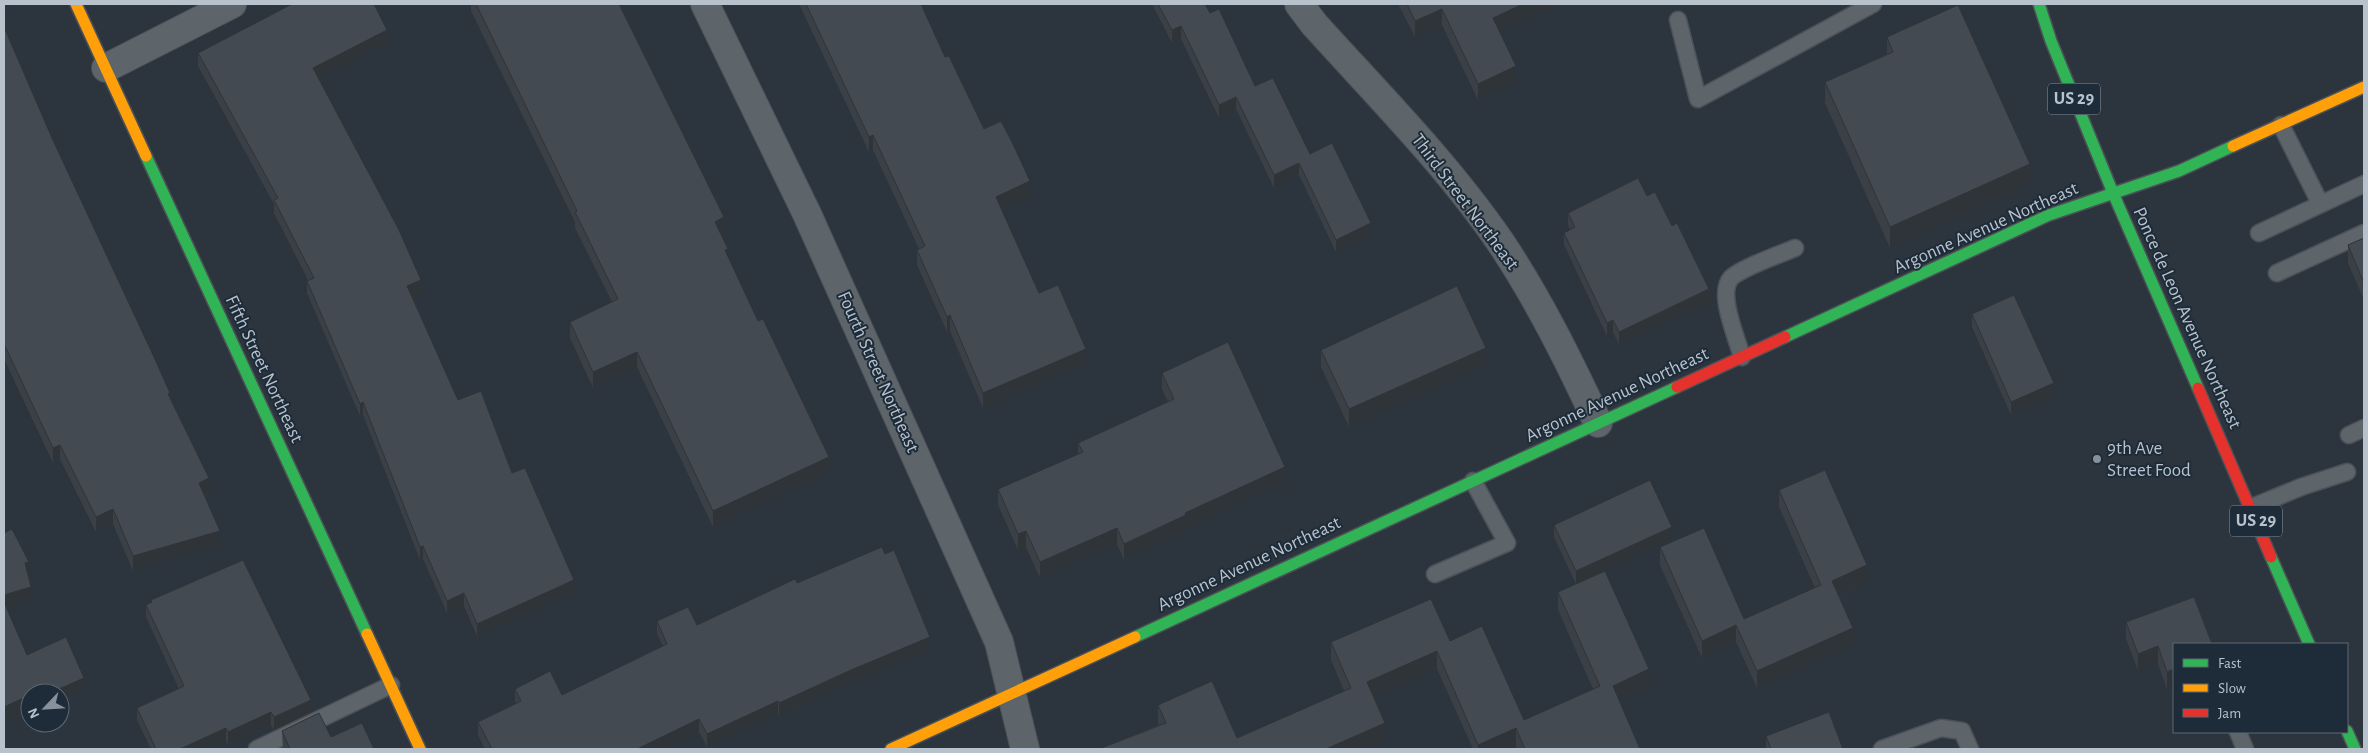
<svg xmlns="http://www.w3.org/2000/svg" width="2368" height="753" viewBox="0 0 2368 753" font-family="'Alegreya Sans',sans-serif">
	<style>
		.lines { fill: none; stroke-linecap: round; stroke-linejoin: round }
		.lane-casing { stroke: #4b5157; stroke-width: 19 }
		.street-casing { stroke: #4b5157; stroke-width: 30 }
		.fast-casing { stroke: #4b5157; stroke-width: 14 }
		.slow-casing { stroke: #4b5157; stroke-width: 14 }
		.jam-casing { stroke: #4b5157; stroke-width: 14 }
		.lane { stroke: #5d646a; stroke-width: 16 }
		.street { stroke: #5d646a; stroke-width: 28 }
		.fast { stroke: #30b455; stroke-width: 11 }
		.slow { stroke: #ff9f0a; stroke-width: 11 }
		.jam { stroke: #e5322d; stroke-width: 11 }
		.wall { fill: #3a4046 }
		.shaded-wall { fill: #2f3439 }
		.building { fill: #434a51; stroke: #2f3439 }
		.poi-dot { fill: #86919b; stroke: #1e2c39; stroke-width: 2 }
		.labels { text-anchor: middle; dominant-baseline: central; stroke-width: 4; stroke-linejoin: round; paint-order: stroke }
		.shield { fill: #1e2c39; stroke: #8995a1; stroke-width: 1 }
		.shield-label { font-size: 18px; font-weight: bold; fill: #b7c2cd }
		.street-label { font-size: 19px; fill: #b7c2cd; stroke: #1e2c39 }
		.poi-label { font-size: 19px; fill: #b7c2cd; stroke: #1e2c39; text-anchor: start }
	</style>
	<rect width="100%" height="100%" fill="#2c353d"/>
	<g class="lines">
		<defs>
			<path id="lane" d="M1678 20 1698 99 1873 4
				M2281 125 2320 203
				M2259 233 2364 184
				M2277 273 2364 233
				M1742 357C1737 338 1717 294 1731 278 1741 268 1781 254 1795 248
				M2349 435 2364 428
				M2250 508 2301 487 2347 472
				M1435 574 1507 543 1473 481
				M2238 732 2245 749
				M257 749 391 685
				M1882 749 1941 728 1962 731 1970 749"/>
			<path id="street" d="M705 4 807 214 999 642 1025 749
				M1299 4 1314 24C1378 95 1447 164 1501 243 1539 300 1569 361 1598 423
				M106 68 232 4"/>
			<path id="fast" d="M2039 4 2051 41 2113 193 2198 388
				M146 156 367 634
				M1785 337 2049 215 2179 171 2233 146
				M2271 557 2309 644
				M1135 637 1677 387
				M2347 731 2355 749"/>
			<path id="slow" d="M76 4 146 156
				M2233 146 2364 87
				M367 634 420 749
				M891 749 1135 637"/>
			<path id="jam" d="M1677 387 1785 337
				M2198 388 2271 557"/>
		</defs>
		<use href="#lane" class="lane-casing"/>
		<use href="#street" class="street-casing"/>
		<use href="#fast" class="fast-casing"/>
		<use href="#slow" class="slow-casing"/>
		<use href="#jam" class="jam-casing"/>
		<use href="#lane" class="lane"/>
		<use href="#street" class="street"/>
		<use href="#fast" class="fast"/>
		<use href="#slow" class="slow"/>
		<use href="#jam" class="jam"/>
	</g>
	<path class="wall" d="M471 4H619L724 233 721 234 728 258 829 472 713 527 637 367 593 388 570 338V322L612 302 575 228V222L471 11Z
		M799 4H921L945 57 984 129 1030 196 1001 210 1039 293 1086 364 983 408 950 331 947 332 917 265V250L919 249 873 150 869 152Z
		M1152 4H1205L1210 13 1255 86 1310 154 1371 235 1336 252 1299 175 1274 188 1236 109 1219 118 1181 39 1172 43Z
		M1398 4H1556L1499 31 1516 82 1478 100 1442 25 1415 37Z
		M4 27 52 138 170 397 209 493 205 496 220 546 133 571 113 524 96 532 60 459 53 463 4 359Z
		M1887 37 2030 184 1890 248 1825 103V82L1887 55Z
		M387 42 318 78 421 292 412 296 458 400 512 473 574 592 477 636 464 606 447 613 423 559 420 560 363 415 360 416 307 293V281L308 280 274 213V204L198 66V53Z
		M1647 196 1709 302 1619 345 1613 332 1607 336 1564 245V233L1570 230 1568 225V213Z
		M2364 238V300L2348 263V245Z
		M1972 314 2054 395 2011 415 1972 327Z
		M1321 350 1486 365 1349 427 1321 367Z
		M1162 373 1285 483 1186 528V531L1124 560 1117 544 1040 578 1026 547 1018 550 998 505V489L1078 454V443L1168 402 1162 389Z
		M1779 490 1867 582 1839 595 1853 645 1757 688 1736 642 1702 658 1660 565V547L1744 619 1815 588 1779 507Z
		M1554 525 1672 539 1576 584 1554 537Z
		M797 583 930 650 851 682 779 716 778 713 707 747 699 732 663 749H485L478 735V722L516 704 515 701V689L562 695 663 646 657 634V621L697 625Z
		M1558 592 1649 687 1619 701 1640 749H1517L1516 746 1508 749H1473L1437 669 1373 697 1385 741 1099 749 1159 725 1158 723V705L1237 738 1344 691 1331 660V642L1450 641 1524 720 1593 689 1558 610Z
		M151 600 311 712 274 730 271 725 228 745 226 741 208 749H151L137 720V708L179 689 146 617V605L151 602Z
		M2126 622 2212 644 2167 689 2158 664 2138 671 2126 639Z
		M282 731 331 737 374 749H283Z
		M1766 736 1843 749H1766Z"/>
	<path class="shaded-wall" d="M170 4H177L170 8Z
		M1523 4H1556L1493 35V18Z
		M1442 9V25L1415 37V21Z
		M1181 26V39L1172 43V30Z
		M387 30V42L313 81V68Z
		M1516 66V82L1478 100V84Z
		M1236 97V109L1219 118V105Z
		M873 135V150L869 152V137Z
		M1299 163V175L1274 188V175Z
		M2030 164V184L1890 248V227Z
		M1030 181V196L996 212V197Z
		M724 217V233L715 238V222Z
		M1371 223V235L1336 252V240Z
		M728 249V264L725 250Z
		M421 280V292L407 298V286Z
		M1709 289V302L1619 345V332Z
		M950 315V331L947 332V317Z
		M1613 320V332L1607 336V323Z
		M1486 348V365L1349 427V409Z
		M1086 349V364L983 408V393Z
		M637 352V367L593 388V372Z
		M2054 383V395L2011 415V402Z
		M363 402V415L360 416V404Z
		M60 445V459L53 463V448Z
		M829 457V472L713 527V511Z
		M1285 467V483L1186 528V531L1124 560V544L1185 513Z
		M209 478V493L199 498V483Z
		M113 509V524L96 532V517Z
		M1672 527V539L1576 584V571Z
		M1117 528V544L1040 578V562Z
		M220 531V546L133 571V556Z
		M1026 531V547L1018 550V534Z
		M423 546V559L420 560V547Z
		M29 562V574L25 576V563Z
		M1867 565V582L1832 598V581Z
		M574 580V592L477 636V624Z
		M31 587V600L4 608V595Z
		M464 593V606L447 613V601Z
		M1736 625V642L1702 658V641Z
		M1853 628V645L1757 688V671Z
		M930 637V650L851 682 779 716V703L851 670Z
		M2158 646V664L2138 671V654Z
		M1437 651V669L1367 700V682Z
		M1649 669V687L1613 704V686Z
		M2174 669V686L2167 689V672Z
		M84 678V690L60 701V693H50Z
		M30 695V707L4 720V707Z
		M311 700V712L274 730V717Z
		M778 701V713L707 747V734Z
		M271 712V725L228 745V732Z
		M699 719V732L663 749H637Z
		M1385 723V741L1366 749H1326Z
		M226 728V741L208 749H180Z
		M1516 728V746L1508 749H1478V745Z"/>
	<path class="building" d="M292 4H374L387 30 313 68 399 230 421 280 407 286 458 400 481 391 512 473 525 468 574 580 477 624 464 593 447 601 423 546 420 547 363 402 360 404 307 281 314 278 274 200 278 198 198 53Z
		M476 4H619L724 217 715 222 728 249 725 250 758 321 763 319 829 457 713 511 637 352 593 372 570 322 618 299 575 212 577 211Z
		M806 4H921L945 57 949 56 984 129 1001 121 1013 144 1030 181 996 197 1039 293 1058 285 1086 349 983 393 950 315 947 317 917 250 925 246 873 135 869 137Z
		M1158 4H1205L1210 13 1219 9 1255 86 1273 78 1310 154 1332 143 1371 223 1336 240 1299 163 1274 175 1236 97 1219 105 1181 26 1172 30Z
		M1407 4H1523L1493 18 1516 66 1478 84 1442 9 1415 21Z
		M1958 5 2030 164 1890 227 1825 82 1893 52 1887 37Z
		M4 27 52 138 154 357 170 393 168 394 209 478 199 483 220 531 133 556 113 509 96 517 60 445 53 448 4 344V307H5L4 304Z
		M1638 178 1647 196 1655 192 1672 226 1677 223 1709 289 1619 332 1613 320 1607 323 1564 233 1575 227 1568 213Z
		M2364 238V283L2348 245Z
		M1457 286 1486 348 1349 409 1321 350Z
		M2014 295 2054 383 2011 402 1972 314Z
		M1228 342 1285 467 1185 513 1186 515 1124 544 1117 528 1040 562 1026 531 1018 534 998 489 1083 452 1078 443 1174 399 1162 373Z
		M1825 470 1867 565 1832 581 1853 628 1757 671 1736 625 1702 641 1660 547 1704 528 1744 619 1821 585 1779 490Z
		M1650 480 1672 527 1576 571 1554 525Z
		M12 529 29 562 25 563 31 587 4 595V533Z
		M882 547 885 554 894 550 930 637 851 670 779 703 778 701 707 734 699 719 637 749H492L478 722 521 701 515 689 550 671 562 695 667 644 657 621 688 607 697 625 795 579 797 583Z
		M243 560 311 700 274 717 271 712 228 732 226 728 180 749H156L137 708 184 686 146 605 152 602 151 600Z
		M1605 571 1649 669 1613 686 1640 749H1525L1516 728 1478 745 1437 651 1367 682 1385 723 1326 749H1099L1166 723 1158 705 1212 681 1237 738 1351 688 1331 642 1431 599 1450 641 1482 626 1524 720 1600 686 1558 592Z
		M2194 597 2212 644H2174V669L2167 672 2158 646 2138 654 2126 622Z
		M4 602 27 655 66 637 84 678 50 693H39L38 691 33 693H30V695L4 707Z
		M1829 712 1843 749H1771L1766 736Z
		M319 713 331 737 362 723 374 749H290L282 731Z"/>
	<circle class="poi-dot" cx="2097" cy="459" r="5"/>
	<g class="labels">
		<g class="shield">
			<rect x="2048" y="83.5" width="52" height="31" rx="4"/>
			<rect x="2230" y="505.5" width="52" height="31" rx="4"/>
		</g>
		<g class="shield-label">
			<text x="2074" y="99">US 29</text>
			<text x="2256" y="521">US 29</text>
		</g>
		<g class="street-label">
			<text transform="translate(1465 202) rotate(53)">Third Street Northeast</text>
			<text transform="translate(1986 228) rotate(-24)">Argonne Avenue Northeast</text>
			<text transform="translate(2187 318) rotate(66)">Ponce de Leon Avenue Northeast</text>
			<text transform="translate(264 369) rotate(65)">Fifth Street Northeast</text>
			<text transform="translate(878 372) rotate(66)">Fourth Street Northeast</text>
			<text transform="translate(1617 395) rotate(-25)">Argonne Avenue Northeast</text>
			<text transform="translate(1249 564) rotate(-25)">Argonne Avenue Northeast</text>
		</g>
		<g class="poi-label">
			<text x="2107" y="448">9th Ave<tspan x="2107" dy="22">Street Food</tspan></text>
		</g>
	</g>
	<rect width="2368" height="753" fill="none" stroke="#b7c2cd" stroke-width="10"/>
	<rect x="2173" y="643" width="175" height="90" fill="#1e2c39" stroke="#5b6874"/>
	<rect x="2183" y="659" width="25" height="8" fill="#30b455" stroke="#5b6874"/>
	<text x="2218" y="668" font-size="15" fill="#b7c2cd">Fast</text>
	<rect x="2183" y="684" width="25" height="8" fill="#ff9f0a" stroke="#5b6874"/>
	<text x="2218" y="693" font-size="15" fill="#b7c2cd">Slow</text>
	<rect x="2183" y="709" width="25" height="8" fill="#e5322d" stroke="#5b6874"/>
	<text x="2218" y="718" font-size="15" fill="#b7c2cd">Jam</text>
	<g transform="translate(45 708) rotate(245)"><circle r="24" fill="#1e2c39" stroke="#5b6874"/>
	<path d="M0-4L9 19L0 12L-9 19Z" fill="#86919b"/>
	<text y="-8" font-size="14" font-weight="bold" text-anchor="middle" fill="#b7c2cd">N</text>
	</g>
</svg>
